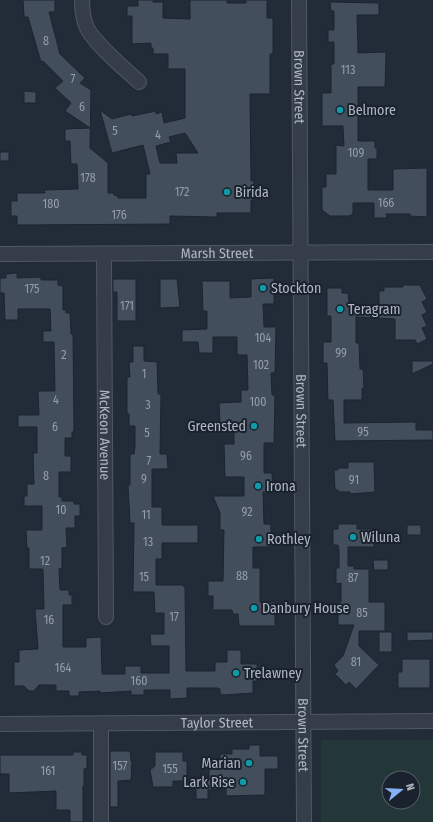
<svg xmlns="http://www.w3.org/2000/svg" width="433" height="822" viewBox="0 0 433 822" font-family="'Fira Sans Condensed',sans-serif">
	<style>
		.green { fill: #233739; fill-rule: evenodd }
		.building { fill: #434e5d; stroke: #1c242f; fill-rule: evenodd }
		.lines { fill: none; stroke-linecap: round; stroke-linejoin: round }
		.street-casing { stroke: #505863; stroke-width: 16 }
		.street { stroke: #353d48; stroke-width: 14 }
		.culture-dot { fill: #0f9aa8; stroke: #1a222d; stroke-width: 1.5 }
		.labels { text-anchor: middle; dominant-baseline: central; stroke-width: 4; stroke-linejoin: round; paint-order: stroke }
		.number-label { font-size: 12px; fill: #959eab }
		.street-label { font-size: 14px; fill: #b0b8c5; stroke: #1a222d }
		.poi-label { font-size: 14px; fill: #b0b8c5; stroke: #1a222d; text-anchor: start }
	</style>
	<rect width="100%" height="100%" fill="#222b38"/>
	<path class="green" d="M321 740H433V822H321ZM389 778H413V802H389Z"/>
	<path class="building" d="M23 0H55V12H49L60 54 85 78 80 83 91 90 90 148 108 163V193H114V195L118 196V198H146V174H150L143 145 112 153 100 110 112 119 131 114 132 116 156 111V114L162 112 164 123 185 118V69H168V54H153V48H151V43L132 44V16H127V6H138V0H153V2H163V18L190 19V0H227V3H246V0H267V18H273V54H270V94H250L251 181H254V200H251V213H217V217L170 216V224L17 225V216H11V201H17V193H45L44 190 78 189 77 164H71L70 141H65V129L90 128 65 111 71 103 55 88 63 81 43 61 41 62 28 17H24ZM185 133 198 153H176L177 163H160L156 146 171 142 169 137Z
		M330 2 379 3V15H357L358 53 386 52 385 87H358V141H375V148H377V159H368V190H393V169L427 168V217L410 216V214H386L387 218H374V203H353V214L349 216H330L322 210V187H326V174H336V145L344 146 343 126H322V93H331V64H334V42H328V30H334V11H331Z
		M24 91 36 92V103H24Z
		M0 152H9V161H0Z
		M17 273V278L41 277V280H58V285L63 286V310H66V313H70L71 334H73L74 432H72V438H65V456H71V472H59V497H62V501H74V504H80V516H75V528H66L67 547 62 548V568L59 569 60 590H69V595H72V605H63V647H86V638L101 637 102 674H125V666H141V673H169V646H151L150 634H164V613H155L154 592H133L134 523H130L128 485H130V454H134L135 447V426H129V414H127V377H130L129 362H133V346H144V361L157 362 158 394H161L160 454H167L168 469H152V507H162V525H198V543H162V559H156V585H183L185 589 186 671H215V662H227V650H241V664H257V681H253V693L224 695 220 694V689L217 688H187V698L170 699V690H144V695H131V691L100 693V691L79 692V696H69V691H56V685H39L34 691H29L24 686H14V662H19V650L38 649 35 609H44L43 569H29V548H27L26 530H42V506H24V496H27V484H34L33 453H37V427H18V415H39L38 391H55L54 342H43V331H51L50 309H18V320H5L4 293H0V278H6V274Z
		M274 278V304H263L264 327H276L275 373H271L272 395H275L274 443H264V473H272L273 492H263L264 524H271V547H253V568H260V602H275V626H239L238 614H233L232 610H213V596H208V581H223L224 530H220V513L213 496H244V477H225L224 444H234V422L220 423 219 403 241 402V390H248L247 355H237V337H213V353H199L198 342H182V330L207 329V311H203L202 281H230V298L251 297V279Z
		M113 279H136V321H117V292H113Z
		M160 279H177L180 307 160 308Z
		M403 285H420L427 299 422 302 427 312 422 315 427 326 422 328 427 339 417 344 415 340H395V319L356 317V343H359L360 369H363L364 387 362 389V400H344V423L416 422V430H433V440L335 441 333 400H328L327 363H323V342H331V316H327V288H342V293H348L349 302H353V305H379V291H384V287H403Z
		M412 361H433V364L412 374Z
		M348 462H374L375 492 350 494V492H339L338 490H335L334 470H338V468H348Z
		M338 524H357V529H373L374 547H348V566H354V569H369V602H385V631H359V646L379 665 356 689 349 682 346 685 335 674 338 671 334 665 343 656 354 625H338V602H341V583L336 584V568H339V550L338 545H333V529H338Z
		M407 525H421V535H407Z
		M373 560H388V570H374Z
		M379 632H392V652H379Z
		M407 632H433V640L407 641Z
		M402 659H430V688H398V672H402Z
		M249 745H260V756H278V769H265V795L226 796V789L208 790V799H196V780H209V764H220V754H232V749H249Z
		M110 751H130L131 761H132L131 780 118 781V807H110Z
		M73 752H82V755H87V768L84 769V786H83V822H70V810H56V791L9 793V774H0V755H73Z
		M155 752H183V761H187V781H173V787H153L150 770 155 766Z"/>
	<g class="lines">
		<defs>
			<g id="street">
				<path d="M82 0C82 10 83 19 87 28 95 44 125 69 139 82"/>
				<path id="s1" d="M299 0 304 822"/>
				<path id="s2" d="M0 254 433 252"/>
				<path id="s3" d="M104 254 106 617"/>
				<path id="s4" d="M0 724 433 721"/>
				<path d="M101 724V822"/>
			</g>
		</defs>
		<use href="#street" class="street-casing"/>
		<use href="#street" class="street"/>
	</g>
	<g class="culture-dot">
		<circle cx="340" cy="110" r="4"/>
		<circle cx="227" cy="192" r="4"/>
		<circle cx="263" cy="288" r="4"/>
		<circle cx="340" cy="309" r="4"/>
		<circle cx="254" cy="426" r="4"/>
		<circle cx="258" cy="486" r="4"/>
		<circle cx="353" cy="537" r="4"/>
		<circle cx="259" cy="539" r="4"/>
		<circle cx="254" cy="608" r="4"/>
		<circle cx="236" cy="673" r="4"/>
		<circle cx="249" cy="763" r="4"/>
		<circle cx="243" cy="782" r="4"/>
	</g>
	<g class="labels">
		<g class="number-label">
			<text x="46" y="41">8</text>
			<text x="348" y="70">113</text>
			<text x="73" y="79">7</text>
			<text x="82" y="107">6</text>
			<text x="115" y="131">5</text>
			<text x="158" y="135">4</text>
			<text x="356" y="153">109</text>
			<text x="88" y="178">178</text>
			<text x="182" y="192">172</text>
			<text x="386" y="203">166</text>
			<text x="51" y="204">180</text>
			<text x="119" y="215">176</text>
			<text x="32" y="289">175</text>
			<text x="127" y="306">171</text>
			<text x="263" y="338">104</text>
			<text x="341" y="353">99</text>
			<text x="64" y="355">2</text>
			<text x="261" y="365">102</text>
			<text x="144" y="374">1</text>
			<text x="56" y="400">4</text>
			<text x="258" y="402">100</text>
			<text x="148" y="405">3</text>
			<text x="55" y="427">6</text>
			<text x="363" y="432">95</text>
			<text x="147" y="433">5</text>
			<text x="246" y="456">96</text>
			<text x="149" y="461">7</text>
			<text x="46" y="476">8</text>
			<text x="144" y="479">9</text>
			<text x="354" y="480">91</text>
			<text x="61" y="510">10</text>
			<text x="247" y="512">92</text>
			<text x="146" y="515">11</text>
			<text x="148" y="542">13</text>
			<text x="45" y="561">12</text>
			<text x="242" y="576">88</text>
			<text x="144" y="577">15</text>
			<text x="353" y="578">87</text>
			<text x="362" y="613">85</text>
			<text x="174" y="617">17</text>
			<text x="49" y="620">16</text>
			<text x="356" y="662">81</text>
			<text x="63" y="668">164</text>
			<text x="139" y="681">160</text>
			<text x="120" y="766">157</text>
			<text x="170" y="769">155</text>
			<text x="48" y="771">161</text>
		</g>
		<g class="street-label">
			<text stroke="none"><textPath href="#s1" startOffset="87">Brown Street</textPath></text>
			<text stroke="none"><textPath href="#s2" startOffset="217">Marsh Street</textPath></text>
			<text stroke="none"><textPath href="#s1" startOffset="411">Brown Street</textPath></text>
			<text stroke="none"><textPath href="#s3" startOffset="181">McKeon Avenue</textPath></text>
			<text stroke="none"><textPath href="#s4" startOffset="217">Taylor Street</textPath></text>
			<text stroke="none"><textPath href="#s1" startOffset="735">Brown Street</textPath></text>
		</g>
		<g class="poi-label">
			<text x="348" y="110">Belmore</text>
			<text x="235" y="192">Birida</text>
			<text x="271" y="288">Stockton</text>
			<text x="348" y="309">Teragram</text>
			<text x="246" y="426" text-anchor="end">Greensted</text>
			<text x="266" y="486">Irona</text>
			<text x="361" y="537">Wiluna</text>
			<text x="267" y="539">Rothley</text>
			<text x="262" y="608">Danbury House</text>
			<text x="244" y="673">Trelawney</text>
			<text x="241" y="763" text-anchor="end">Marian</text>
			<text x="235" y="782" text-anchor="end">Lark Rise</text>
		</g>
	</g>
	<g transform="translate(401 790) rotate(72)"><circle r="19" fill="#1a222d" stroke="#565e6a"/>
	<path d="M0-3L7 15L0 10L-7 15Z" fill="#85b0f4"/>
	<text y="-6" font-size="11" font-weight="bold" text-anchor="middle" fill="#b0b8c5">N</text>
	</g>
</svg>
